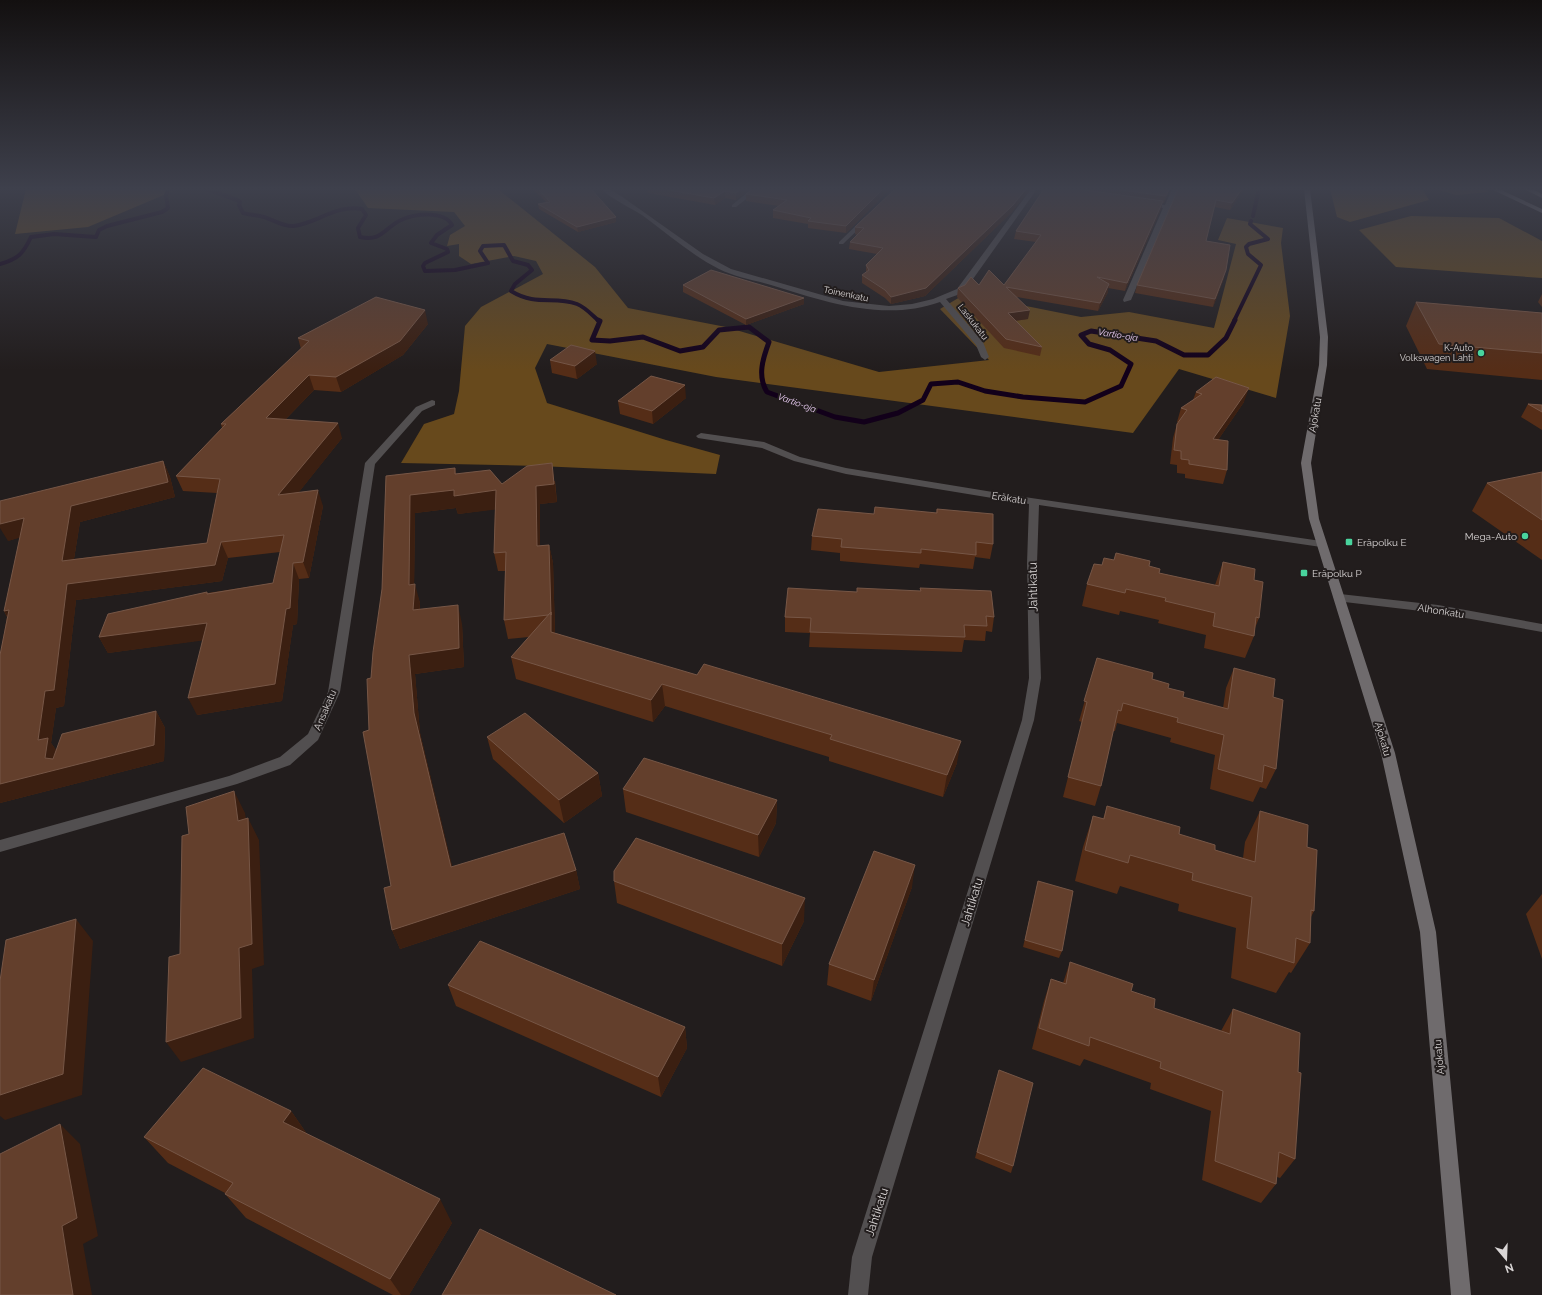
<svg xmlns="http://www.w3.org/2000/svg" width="1542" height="1295" viewBox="0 0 1542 1295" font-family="Raleway,sans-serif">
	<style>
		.forest { fill: #67491c }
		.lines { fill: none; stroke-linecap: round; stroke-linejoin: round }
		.stream-far1 { stroke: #12001a; stroke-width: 4 }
		.stream { stroke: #12001a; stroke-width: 5 }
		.street { fill: #524f50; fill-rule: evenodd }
		.secondary { fill: #6f6b6d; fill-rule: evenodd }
		.primary { fill: #858082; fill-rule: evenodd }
		.wall { fill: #552d17 }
		.shaded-wall { fill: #3b1f11 }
		.building { fill: #633f2c; stroke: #765646 }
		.poi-dot { fill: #49d49d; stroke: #221d1d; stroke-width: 1.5 }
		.labels { text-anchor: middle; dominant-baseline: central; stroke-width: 4; stroke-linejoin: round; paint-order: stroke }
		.far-street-label { font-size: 9px; fill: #d9d5d5; stroke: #221d1d }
		.far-water-label { font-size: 9px; font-style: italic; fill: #eacdf4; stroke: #221d1d }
		.far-poi-label { font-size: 9px; fill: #d9d5d5; stroke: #221d1d; text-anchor: end }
		.street-label { font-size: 10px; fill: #d9d5d5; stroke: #221d1d }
		.poi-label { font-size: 10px; fill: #d9d5d5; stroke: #221d1d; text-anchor: start }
		.near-street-label { font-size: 12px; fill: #d9d5d5; stroke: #221d1d }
	</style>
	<rect width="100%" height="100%" fill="#221d1d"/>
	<path class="forest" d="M26 189H178L88 227 15 234Z
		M353 189H498L595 267 628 308 726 327 879 372 989 360 940 309 965 294 1081 317 1129 312 1214 328 1236 244 1218 240 1227 218 1283 228 1281 243 1290 316 1276 398 1179 369 1133 433 716 377 547 344 535 368 547 403 666 440 720 455 716 474 539 466 401 463 424 424 454 414 459 391 465 326 481 307 543 274 536 261 514 256 471 264 459 256V244L447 246 450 235 465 226 454 212 368 208 357 192Z
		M1330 189H1419L1423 190 1429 200 1350 222 1337 217Z
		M1435 189H1483L1489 192 1456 195Z
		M1411 216 1499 218 1542 241V278L1396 267 1359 230Z"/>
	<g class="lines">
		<path class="stream-far1" d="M207 189 237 200 240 202 239 205 243 213C250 215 257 215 264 217 274 220 283 227 294 226 317 223 337 204 362 209L366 215 358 228 360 237C382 242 384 228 401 220 414 214 444 210 452 225L437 235 431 243 447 249 448 252 425 263 423 266 425 271 455 270 488 263 480 251 483 246 504 245 513 261 528 265 532 270 515 284 511 291C537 307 554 295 577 304 585 307 592 315 599 321
			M1253 216 1259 189
			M0 264C18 259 23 254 31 237L54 234 96 237 99 230 107 226 162 212 168 208 166 195 168 190 172 189
			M1234 321 1261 265 1248 254 1246 247 1249 244 1268 239 1250 224 1251 221"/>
		<path class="stream" d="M598 320 600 321 592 340 610 341 643 337 680 351 703 347 719 330 749 327 769 342C763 358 757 376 767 392L835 417 864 422 898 413 923 400 931 384 958 382 985 391 1023 397 1085 402 1121 386 1131 364 1110 350 1089 344 1081 335 1091 331 1156 341 1184 355H1208L1226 338 1235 320"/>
		<path class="street" d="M601 189H609L621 196 703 254 731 269 843 301 889 306 912 304 933 299 957 289 1031 189H1037L963 293 946 299 983 342 989 357 985 360 981 357 976 345 940 302C884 322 826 302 771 285 754 280 735 277 719 269 691 255 667 233 642 215 629 207 612 199 601 189Z
			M752 189H759L736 207H732V205Z
			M1172 189H1178L1131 300 1124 302 1123 300 1163 208 1144 204 1147 202 1165 205Z
			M865 217 870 218 843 244H839V242Z
			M432 400 435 401V405L422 411 375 464 340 692 318 740 290 765 237 784 0 852V840L229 776 280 757 308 734 328 692 365 463 416 407Z
			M701 433 764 442 800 457 846 468 1005 494 1321 541 1326 544 1321 547 1039 505 1037 564 1041 678 1034 720 872 1257 868 1295H848L852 1257 1022 720 1029 678 1027 564 1029 504 846 474 794 461 762 448 698 438 696 436Z
			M1340 594 1438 605 1542 624V632L1438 613 1336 601 1334 598Z"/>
		<path class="secondary" d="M1304 189H1310L1328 337 1327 365 1311 463 1319 519 1395 753 1436 932 1471 1295H1451L1420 932 1381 753 1309 519 1301 463 1319 365 1320 337Z"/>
		<path class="primary" d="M1491 189H1499L1542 209V213Z
			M1524 189H1532L1542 194V198Z"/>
	</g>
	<path class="wall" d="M533 189H591L616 217V222L578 232 539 209 538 204 546 202Z
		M647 189H750L736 200 725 198 715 205 648 193Z
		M890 189 846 233 808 228V224L773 218V210L779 206 746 201V194Z
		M895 189H1030L1012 212 925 296 891 304 885 298 862 283V275L866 272V265L877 254 849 249 850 242 857 235 855 234V227Z
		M1044 189H1170L1164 203H1162L1161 209 1125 291 1108 288V292L1098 311 1017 297 1028 319 1015 321 1042 347 1040 356 1004 348 957 297 958 288 979 285H1004L1036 242 1014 239 1016 231Z
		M1178 189H1244L1230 210 1215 207 1206 241 1224 278 1213 307 1135 293 1137 285Z
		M683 285 804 304 746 325 683 292Z
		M1542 294V307L1538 302Z
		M1416 302 1542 313V380L1427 369 1406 326Z
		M428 324 403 355 341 392 314 390 285 420 342 438 298 493 323 506 309 578 299 579 297 624 293 625 282 701 197 715 202 640 108 653 99 637 208 593 273 583 280 552 228 558 222 581 76 600 64 706 56 708 51 743 56 750 156 711 165 728 164 761 0 803V655L7 617 4 611 20 537 8 541 163 461 170 477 175 497 80 522 74 559 207 543 217 493 183 491 176 476 222 428 221 424 301 349 298 338Z
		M550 360 597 364 577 379 552 373Z
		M1196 392 1244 402 1218 440 1227 470 1223 484 1185 478V474L1177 473V465L1170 464 1173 438 1177 424 1178 422H1177L1181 408 1193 400Z
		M686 398 653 424 620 414 618 401Z
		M1528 404 1542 405V430L1521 417Z
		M455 468 456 474 502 484 555 481 557 502 540 504V546L549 545 553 563 555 633 957 763 943 797 829 761V757L665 706 653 722 516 679 511 657 529 637 508 639 504 620 505 571H498L494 553 495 509 458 514 456 508 415 513 414 585 420 603V609L462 624 464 667 415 674 420 733 452 867 576 870 580 889 400 949 392 930 391 886 369 730 371 678 382 589 386 476Z
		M1542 472V560L1472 511 1487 483Z
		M937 509 993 544 990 559 975 557 973 569 920 564 919 568 840 561V553L811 550 812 536 874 514 936 513Z
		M1114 560 1149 566 1159 573 1215 585 1223 562 1254 580 1259 618 1255 628 1254 636 1245 658 1204 648 1206 635 1158 623 1159 620 1120 611 1119 615 1082 606 1087 584 1102 565Z
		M920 588 994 617 992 632 986 631 985 641 964 640 962 652 809 647 810 633 785 632V617L920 591Z
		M1097 658 1152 679 1183 697 1223 708 1226 688 1234 668 1273 697 1276 769 1266 789 1260 787 1253 802 1210 789 1215 755 1170 742 1171 738 1117 723 1115 731H1113L1101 786 1095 806 1063 797 1082 722 1079 721Z
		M487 737 598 773 602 796 564 823 493 759Z
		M623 789 777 800 776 823 759 857 626 812Z
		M1107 806 1179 834 1215 850 1243 858 1245 842 1260 811 1307 847 1314 911 1311 917 1310 943 1291 973 1289 972 1276 993 1231 978 1236 928 1178 911 1179 904 1120 886 1117 894 1075 881 1083 847 1093 816 1103 819Z
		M614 881 804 921 782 966 617 903Z
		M1038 881 1062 951 1059 958 1023 947Z
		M912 887 871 1001 827 985 829 964Z
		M1542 894V959L1526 914Z
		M1070 962 1131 991 1154 1008 1221 1031 1233 1009 1298 1072 1295 1159 1280 1178 1277 1177 1276 1184 1261 1203 1202 1180 1211 1111 1150 1089 1151 1083 1084 1059 1080 1066 1032 1049 1044 1001 1051 979 1063 983Z
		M448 985 685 1027 687 1048 661 1097 456 1006Z
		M997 1077 1013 1166 1011 1173 975 1158Z
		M291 1111 307 1134 452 1223 409 1295H393L246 1218 225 1194V1193L168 1163 144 1137Z"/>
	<path class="shaded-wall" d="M741 189H750L736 200V193Z
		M883 189H890L846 233V226Z
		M1026 189H1030L1012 212 925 296 891 304V297Z
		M1169 189H1170L1164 203 1166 196Z
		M1242 189H1244L1230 210 1232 203Z
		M725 191V198L715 205 714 198Z
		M1163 201 1161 209 1125 291 1127 283Z
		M616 217V222L578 232 577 227Z
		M1226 270 1224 278 1213 307 1215 299Z
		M1109 284 1108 292 1098 311 1100 303Z
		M804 298V304L746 325V319Z
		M425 310 428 324 403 355 341 392 336 377Z
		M1030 310 1028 319 1006 322 1008 313Z
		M595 351 597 364 577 379 575 366Z
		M309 375 314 390 272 433 266 418Z
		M685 385 686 398 653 424 652 411Z
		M1249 388 1244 402 1209 453 1213 439Z
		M338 423 342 438 284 511 278 495Z
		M163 461 170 477 175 497 80 522 71 577 62 561 71 506Z
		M552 463 557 502 540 504V565L537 546 536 486Z
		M318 490 323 506 309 578 303 562Z
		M454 490H496L500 509 458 514 456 508 415 513 414 596 415 584 420 603 419 629 413 610 409 585 410 495Z
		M24 518 33 534 8 541 0 528V524Z
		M221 542 228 558 222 581 76 600 64 706 56 708 51 743 59 754 156 711 165 728 164 761 0 803V784L45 758 38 740 45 691 67 584Z
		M549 545 553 563 555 634 551 615Z
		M293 563 299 579 297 624 293 625 282 701 197 715 188 698Z
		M458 605 462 624 464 667 415 674 420 733 457 886 451 867 414 713 409 655Z
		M9 610 14 628 4 611Z
		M551 612 555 634 551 632Z
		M207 623 214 639 108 653 99 637Z
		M662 684 665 706 653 722 651 700Z
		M961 741 957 763 943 797 947 775Z
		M598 773 602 796 564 823 559 800Z
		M234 791 245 813 248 831V818L259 840 264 965 252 969 254 1038 181 1062 166 1042 239 948 238 821Z
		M777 800 776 823 759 857 758 835Z
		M915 865 912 887 871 1001 874 980Z
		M576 870 580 889 400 949 392 930Z
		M805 898 804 921 782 966V944Z
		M76 919 93 941 82 1095 5 1120 0 1116V1095Z
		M685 1027 687 1048 661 1097 658 1077Z
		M291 1111 309 1137 283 1122Z
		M60 1124 80 1144 98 1236 83 1244 92 1295H73L62 1226Z
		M440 1199 452 1223 409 1295H401L390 1279Z"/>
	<path class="building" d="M538 189H591L616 217 577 227 538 204 550 202Z
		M663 189H741L736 193 725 191 714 198Z
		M753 189H883L846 226 808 221 811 218 773 210 787 200 746 194Z
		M895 189H1026L1013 205 926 288 891 297 885 290 862 275 869 270 866 265 883 248 850 242 864 228 855 227Z
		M1044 189H1078L1163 201 1127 283 1097 277 1109 284 1100 303 1006 287 1030 310 1008 313 1042 347 1006 339 958 288 965 285 971 277 979 285 989 270 1004 285 1041 235 1016 231Z
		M1114 189H1169L1166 196Z
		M1178 189H1242L1232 203 1216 200 1206 241 1230 245 1226 270 1215 299 1137 285Z
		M711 270 804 298 746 319 683 285Z
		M376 297 425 310 400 341 336 377 309 375 266 418 338 423 278 495 318 490 303 562 293 563 290 608 286 609 275 684 188 698 207 623 99 637 108 614 207 592V594L273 583 284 535 221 542 215 565 67 584 54 690 45 691 38 740 48 738 45 758 53 759 62 734 156 711 154 745 0 784V655L9 610 4 611 24 518 0 524V501L163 461 168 482 71 506 62 561 207 543 220 479 176 476 226 424H221L309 341 298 338Z
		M1416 302 1542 313V353L1439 344Z
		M571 345 595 351 575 366 550 360Z
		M651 376 685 385 652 411 618 401Z
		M1216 377 1249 388 1213 439 1228 441 1227 470 1189 464V460L1181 459V451L1174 450 1177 424 1187 410 1181 408 1202 394 1196 392Z
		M1528 404 1542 405V412Z
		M552 463 554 484 536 486 537 546 549 545 551 615V612L548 615 504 620 506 552 494 553 496 490 454 496V490L410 495 409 585 415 584 413 610 458 605 459 648 409 655 414 713 451 867 564 833 576 870 392 930 384 888 391 886 363 732 369 730 367 679 371 678 373 652 382 589 386 476 455 468V474L490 470 502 484 527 466Z
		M1542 472V520L1487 483Z
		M875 507 937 513V509L993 514V544L976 542V555L921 549V553L841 547 842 539 812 536 818 509 874 514Z
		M1116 553 1150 561 1149 566 1160 569 1159 573 1219 586 1223 562 1255 569 1254 580 1263 582 1259 618 1256 617 1254 636 1213 626 1215 613 1165 601 1166 598 1126 589 1125 593 1087 584 1094 564 1102 565 1104 558 1114 560Z
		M788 588 857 592V588L921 591 920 588 991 591 994 617 986 616 987 626 964 625 965 637 810 632 811 618 785 617Z
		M551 612V632L697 675 704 664 961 741 947 775 830 739 832 735 662 684 651 700 511 657Z
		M1097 658 1153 673 1152 679 1169 684 1168 688 1184 692 1183 697 1228 709 1234 668 1275 679 1273 697 1283 700 1276 769 1264 765 1262 782 1218 769 1224 735 1177 722 1178 718 1123 703 1121 711 1118 710 1101 786 1068 777 1087 702 1084 701Z
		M525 713 598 773 559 800 487 737Z
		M644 758 777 800 758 835 623 789Z
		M234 791 238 821 248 818 252 944 239 948 241 1018 166 1042 169 957 180 954 182 836 189 834 186 807Z
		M1107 806 1180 827 1179 834 1215 845V850L1255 862 1260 811 1308 825 1307 847 1317 850 1314 911 1311 910 1310 943 1296 938 1294 963 1247 948 1252 897 1192 880 1193 873 1130 855 1128 863 1085 850 1093 816 1104 819Z
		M636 838 805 898 782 944 614 881V871Z
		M874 851 915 865 874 980 829 964Z
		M1038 881 1073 891 1062 951 1025 940Z
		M76 919 63 1074 0 1095V981L6 940Z
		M480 941 685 1027 658 1077 448 985Z
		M1070 962 1133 984 1131 991 1155 999 1154 1008 1230 1034 1233 1009 1300 1033 1298 1072 1301 1073 1295 1159 1279 1152 1276 1184 1215 1161 1223 1091 1160 1068 1161 1062 1090 1037 1089 1046 1039 1028 1051 979 1066 984Z
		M203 1068 291 1111 283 1122 440 1199 390 1279 225 1194 233 1183 144 1137Z
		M999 1070 1033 1083 1013 1166 977 1152Z
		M60 1124 77 1218 62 1226 73 1295H0V1154Z
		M480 1229 616 1295H442Z"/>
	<linearGradient id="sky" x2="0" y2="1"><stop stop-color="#131010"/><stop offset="0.51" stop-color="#3e404c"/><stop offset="1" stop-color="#3e404c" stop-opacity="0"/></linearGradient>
	<rect width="1542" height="370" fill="url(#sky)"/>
	<g class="poi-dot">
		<circle cx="1481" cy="353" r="4"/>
		<circle cx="1525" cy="536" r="4"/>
		<rect x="1345" y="538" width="8" height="8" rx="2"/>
		<rect x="1300" y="569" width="8" height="8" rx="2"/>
	</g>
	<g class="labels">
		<g class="far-street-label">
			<text transform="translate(846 294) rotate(12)">Toinenkatu</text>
			<text transform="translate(973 322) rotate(52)">Laskukatu</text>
		</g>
		<g class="far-water-label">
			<text transform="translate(1118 335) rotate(9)">Vartio-oja</text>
			<text transform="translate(797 403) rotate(20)">Vartio-oja</text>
		</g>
		<g class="far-poi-label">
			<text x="1473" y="348">K-Auto<tspan x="1473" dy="10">Volkswagen Lahti</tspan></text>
		</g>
		<g class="street-label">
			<text transform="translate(1315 415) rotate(-80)">Ajokatu</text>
			<text transform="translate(1009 498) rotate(9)">Eräkatu</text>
			<text transform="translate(1441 611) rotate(9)">Alhonkatu</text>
			<text transform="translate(325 710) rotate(-67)">Ansakatu</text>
			<text transform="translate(1383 739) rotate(74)">Ajokatu</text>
			<text transform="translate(1439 1057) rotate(-95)">Ajokatu</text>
		</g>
		<g class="poi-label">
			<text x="1517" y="536" text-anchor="end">Mega-Auto</text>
			<text x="1357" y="542">Eräpolku E</text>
			<text x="1312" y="573">Eräpolku P</text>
		</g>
		<g class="near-street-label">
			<text transform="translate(1033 587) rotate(-91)">Jahtikatu</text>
			<text transform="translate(972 902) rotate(-73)">Jahtikatu</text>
			<text transform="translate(877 1212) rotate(-72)">Jahtikatu</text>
		</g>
	</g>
	<g transform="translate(1506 1259) rotate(161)" stroke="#221d1d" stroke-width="3" paint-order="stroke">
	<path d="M0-3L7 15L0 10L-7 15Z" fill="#d9d5d5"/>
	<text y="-6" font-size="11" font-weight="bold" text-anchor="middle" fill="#d9d5d5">N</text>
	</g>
</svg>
